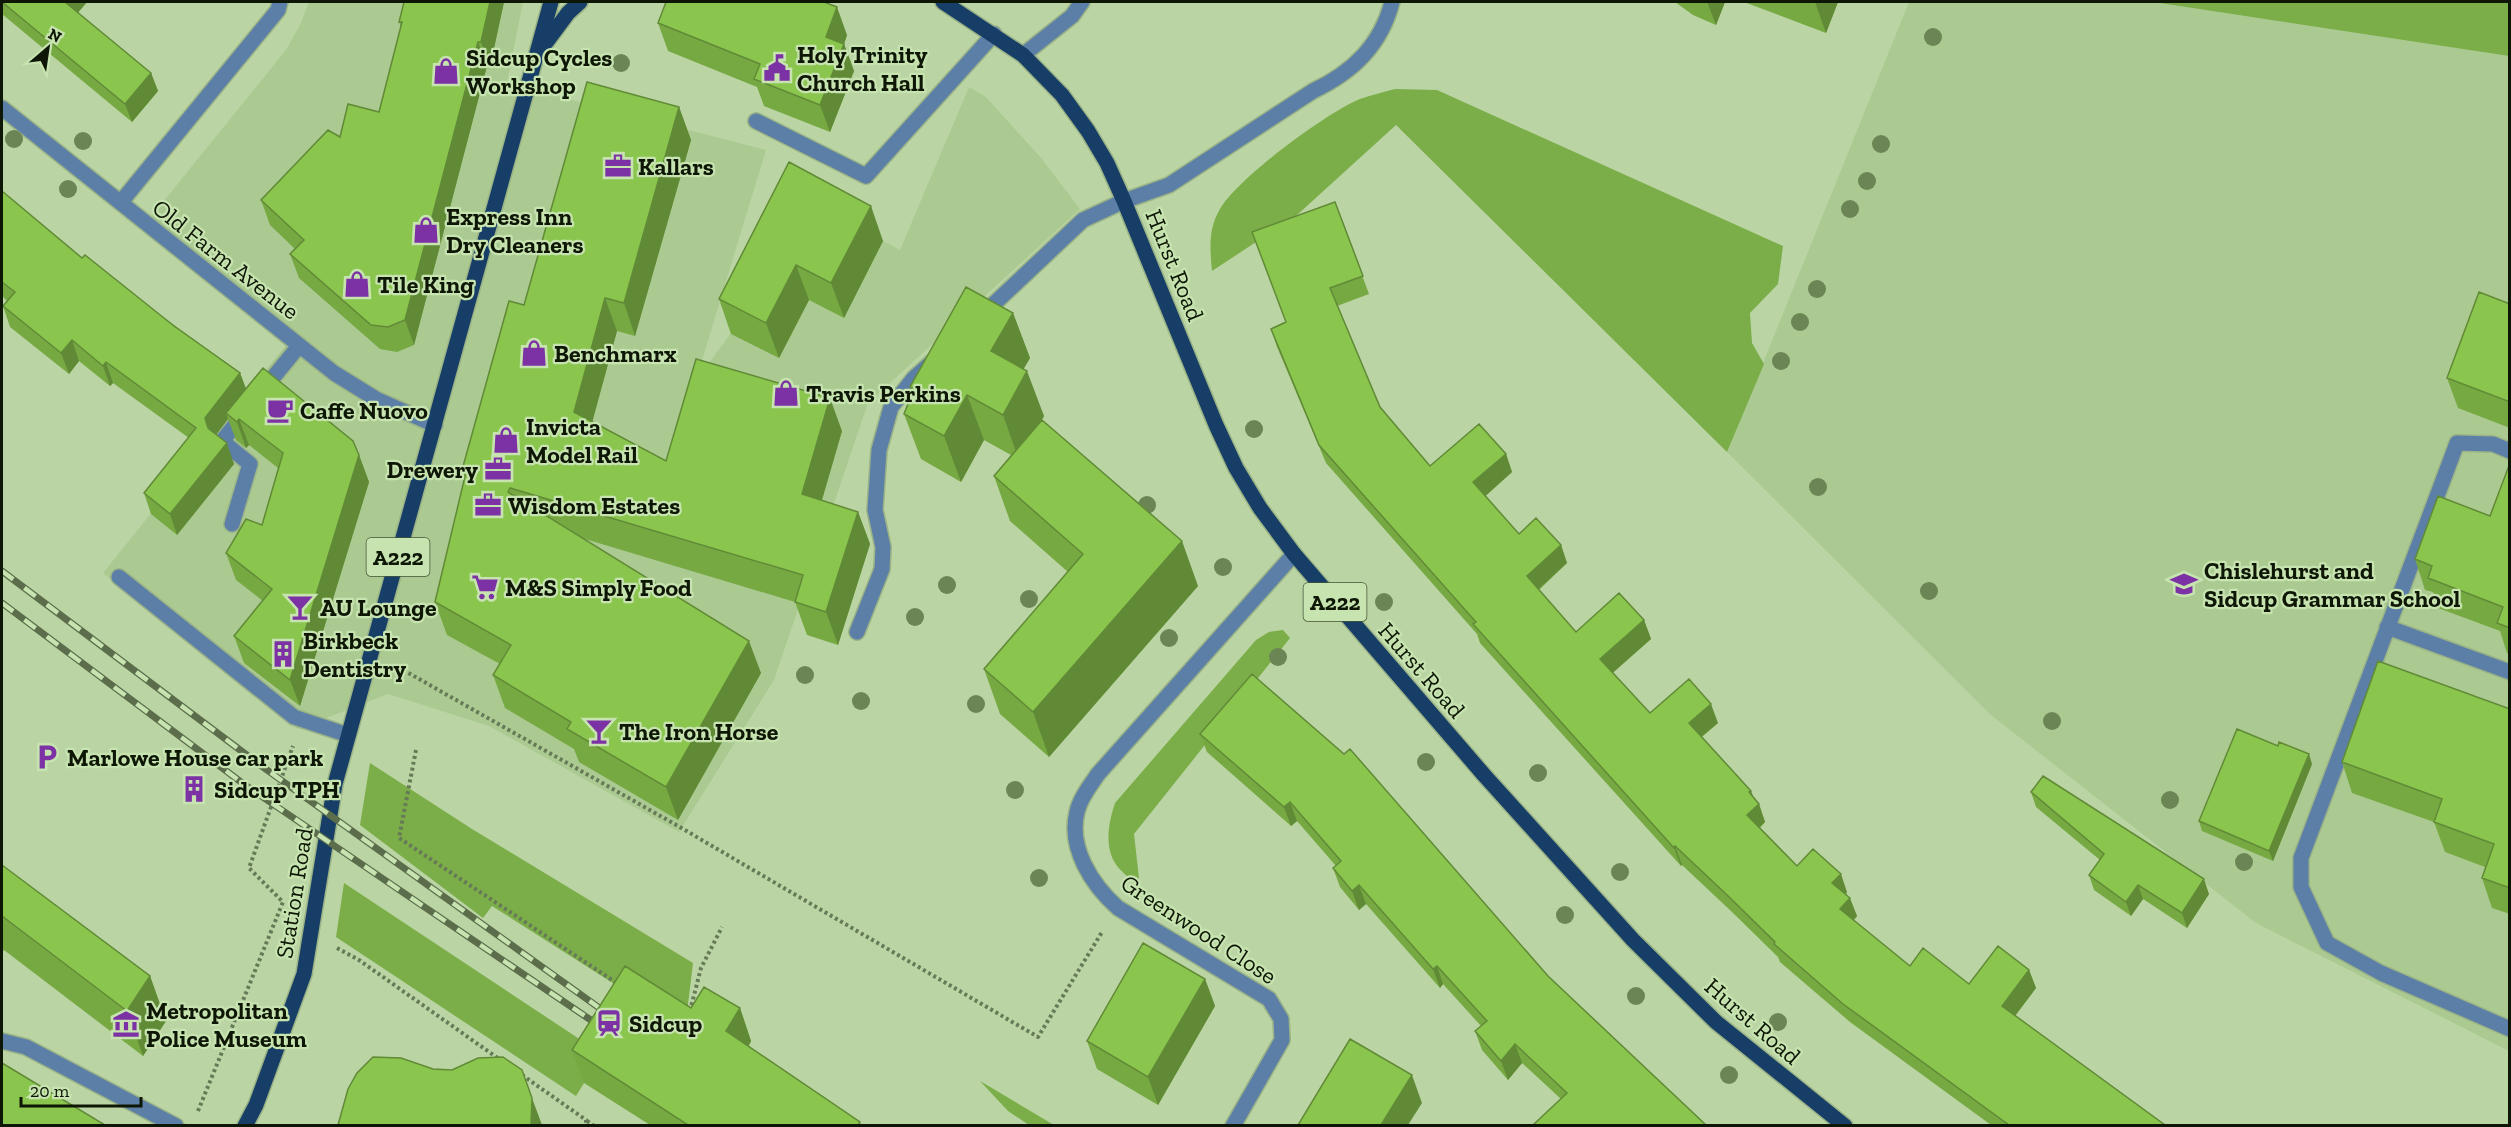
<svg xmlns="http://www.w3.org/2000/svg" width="2511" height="1127" viewBox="0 0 2511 1127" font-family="'Zilla Slab',serif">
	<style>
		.built { fill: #abca91 }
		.green { fill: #7bad49 }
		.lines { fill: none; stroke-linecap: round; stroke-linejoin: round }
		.service-casing { stroke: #9bb387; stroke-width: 18 }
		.minor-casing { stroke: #9bb387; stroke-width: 18 }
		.primary-casing { stroke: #9bb387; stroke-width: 18 }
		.path { stroke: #677a57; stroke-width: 4; stroke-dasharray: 3 3; stroke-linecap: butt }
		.service { stroke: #5b7fa6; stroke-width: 15 }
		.minor { stroke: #5b7fa6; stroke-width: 15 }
		.primary { stroke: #163e66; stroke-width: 15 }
		.rail-casing { stroke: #5c6d4c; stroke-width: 7 }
		.rail { stroke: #c6e3b0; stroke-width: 4.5; stroke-dasharray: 14; stroke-linecap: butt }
		.tree { fill: #6c8555 }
		.wall { fill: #77a943 }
		.shaded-wall { fill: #618a37 }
		.building { fill: #8ac54e; stroke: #618a37; stroke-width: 1.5 }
		.labels { text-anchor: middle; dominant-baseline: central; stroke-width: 4.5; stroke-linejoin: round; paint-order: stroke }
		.shield { fill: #c6e3b0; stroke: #455438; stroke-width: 1.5 }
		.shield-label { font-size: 22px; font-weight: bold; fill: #0e1705 }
		.poi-label { font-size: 24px; font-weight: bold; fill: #0e1705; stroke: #c6e3b0; text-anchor: start }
		.street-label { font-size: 24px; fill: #0e1705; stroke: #c6e3b0 }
	</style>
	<rect width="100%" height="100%" fill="#bad5a3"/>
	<path class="built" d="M309 2H523L507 83 766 150 696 380 732 332 800 196 900 250 969 87 986 97 1042 159 1080 209 868 403 774 680 679 832 489 726 388 694 298 729 103 573 291 339 146 223 286 50 301 23Z
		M1909 2H2153L2509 56V1051L2256 923 1991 715 1727 452Z"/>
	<path class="green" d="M2153 2H2509V56Z
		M1395 89 1437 90 1783 246 1778 284 1750 313 1752 343 1764 364 1727 452 1396 125 1297 215 1212 271C1210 249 1208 229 1220 209 1238 178 1326 113 1360 99 1371 95 1384 92 1395 89Z
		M1283 630 1290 638 1134 834 1139 878 1135 884C1129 877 1120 871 1115 863 1104 845 1109 821 1115 803L1256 640 1269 632Z
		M370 763 472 829 693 963 685 1029 492 906 483 918 360 825Z
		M344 883 602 1054 576 1096 336 937Z
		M980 1081 1054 1125H1029L1008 1111Z"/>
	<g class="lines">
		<defs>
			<path id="service" d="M1023 55 1072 16 1082 2
				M756 121 866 176 994 34
				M980 317 1083 220 1124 201 1169 185 1313 91C1353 72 1381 45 1392 2
				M262 391 299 346
				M2510 451 2493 444 2457 443 2301 858V887L2327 943 2381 973 2510 1029
				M232 524 250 464 222 441 244 414
				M119 577 294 717 348 735
				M2387 627 2510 672
				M857 632 882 569 883 547 875 510 879 450 891 407 914 378 932 362
				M2 1041 26 1047 176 1126"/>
			<path id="minor" d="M2 108 334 373 376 399 435 425
				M121 202 278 10 280 2
				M1233 1126 1282 1040 1281 1019 1269 999 1118 908C1092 885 1068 848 1077 812 1080 798 1090 786 1098 774L1294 554"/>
			<path id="primary" d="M943 2 1023 55 1062 95 1088 131 1107 163 1124 201 1216 425 1236 468 1260 508 1294 554 1484 775 1633 940 1716 1022 1845 1126
				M542 48 568 13 580 2
				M245 1126 256 1105 304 974 335 784 551 2"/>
		</defs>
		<use href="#service" class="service-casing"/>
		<use href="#minor" class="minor-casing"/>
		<use href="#primary" class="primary-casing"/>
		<path class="path" d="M398 667 678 826 1038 1037 1102 932
			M416 750 399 838 618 984
			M337 948 359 960 499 1059
			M690 1011 701 968 722 927
			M522 1075 586 1120V1126
			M198 1111 283 902 249 868 293 746
			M587 1121 594 1126"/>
		<use href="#service" class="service"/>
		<use href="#minor" class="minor"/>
		<use href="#primary" class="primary"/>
		<defs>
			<path id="rail" d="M2 571 260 765 612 1017
				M2 603 245 785 604 1029"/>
		</defs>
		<use href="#rail" class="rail-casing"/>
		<use href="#rail" class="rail"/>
	</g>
	<g class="tree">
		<circle cx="1933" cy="37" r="9"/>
		<circle cx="621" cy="63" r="9"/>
		<circle cx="14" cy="139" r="9"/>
		<circle cx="83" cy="141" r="9"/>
		<circle cx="1881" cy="144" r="9"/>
		<circle cx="1867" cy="181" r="9"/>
		<circle cx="68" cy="189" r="9"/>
		<circle cx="1850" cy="209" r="9"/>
		<circle cx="1817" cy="289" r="9"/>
		<circle cx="1800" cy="322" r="9"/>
		<circle cx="1781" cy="361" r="9"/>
		<circle cx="1254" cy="429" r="9"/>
		<circle cx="1818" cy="487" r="9"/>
		<circle cx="1147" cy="505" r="9"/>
		<circle cx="1223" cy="567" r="9"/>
		<circle cx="947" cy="585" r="9"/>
		<circle cx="1929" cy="591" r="9"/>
		<circle cx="1029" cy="599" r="9"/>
		<circle cx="1384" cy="602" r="9"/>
		<circle cx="915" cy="617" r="9"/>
		<circle cx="1169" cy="638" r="9"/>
		<circle cx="1278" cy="657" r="9"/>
		<circle cx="805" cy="675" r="9"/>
		<circle cx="861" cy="701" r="9"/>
		<circle cx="976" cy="704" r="9"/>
		<circle cx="2052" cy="721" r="9"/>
		<circle cx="1426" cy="762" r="9"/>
		<circle cx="1538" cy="773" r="9"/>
		<circle cx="1015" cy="790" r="9"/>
		<circle cx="2170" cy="800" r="9"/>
		<circle cx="2244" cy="862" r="9"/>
		<circle cx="1620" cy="872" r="9"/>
		<circle cx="1039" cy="878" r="9"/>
		<circle cx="1565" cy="915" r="9"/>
		<circle cx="1636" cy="996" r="9"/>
		<circle cx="1778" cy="1022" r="9"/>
		<circle cx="1729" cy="1075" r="9"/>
	</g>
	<path class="wall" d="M2 2H87L78 13 151 73 158 91 132 122 2 14Z
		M403 2H504L490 67 487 66 414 345 397 352 380 349 299 278 290 254 295 249 270 225 261 200 340 137 379 112 401 27 399 22 404 4Z
		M1675 2H1725L1716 25 1693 15Z
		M1744 2H1838L1826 33Z
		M658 23 847 35 844 44 854 71 830 132 764 106 757 87 668 51Z
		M679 107 691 140 635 336 617 331 592 422 666 461 842 431 822 500 858 512 870 544 838 645 807 635 795 602 585 539 761 673 678 820 579 762 574 749 505 708 493 675 500 664 447 635 435 602 465 477 462 470 524 305Z
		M789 162 883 241 844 318 809 300 779 358 731 334 719 299Z
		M2 191 82 258 240 373 246 389 359 455 369 482 300 706 244 663 234 636 263 601 236 580 226 553 262 525 278 468 249 445 246 448 236 440 228 419 216 434 234 464 177 535 151 514 144 493 189 438 113 383 110 386 79 361 69 374 10 327 3 306 7 301 2 296Z
		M1335 202 1369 294 1337 306 1380 407 1430 466 1506 454 1512 472 1485 496 1519 534 1561 545 1567 563 1539 590 1576 632 1644 620 1651 639 1612 673 1650 713 1718 723 1702 737 1759 804 1765 822 1760 828 1797 866 1847 892 1846 894 1857 916 1854 920 1910 966 1969 984 2029 970 2036 988 2015 1016 2165 1125H1991L1850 1022 1780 962 1778 957 1732 912 1682 865 1681 866 1480 643 1477 634 1326 463 1277 347 1271 329 1286 322Z
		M2510 304V428L2458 408 2447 378Z
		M1013 313 1030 358 1023 369 1044 416 1040 423 1198 586 1049 757 1000 714 984 669 1068 572 1010 521 994 476 1011 455 984 440 961 482 921 459 904 414 913 394 910 387Z
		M2510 463V654L2507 653 2500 631 2438 608 2433 592 2425 590 2415 559 2490 516Z
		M2510 709V914L2492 908 2482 878 2485 867 2445 852 2434 822 2352 793 2342 762Z
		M1200 734 1548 976 1706 1125 1561 1099 1522 1063 1508 1080 1482 1050 1475 1031 1481 1026 1443 984 1440 988 1366 904 1359 910 1340 887 1333 868 1336 866 1297 821 1291 826 1207 752Z
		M2312 764 2273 861 2202 831 2199 821Z
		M2031 792 2209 894 2187 928 2143 899 2131 916 2094 890 2089 875 2100 860 2036 807Z
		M2 865 150 976 166 1021 143 1056 4 950 2 953Z
		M1205 979 1215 1006 1158 1105 1097 1069 1087 1041Z
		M691 1008H740L751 1041 749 1046 860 1122 861 1125H650L584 1083 572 1050Z"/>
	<path class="shaded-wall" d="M65 2H87L71 20Z
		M490 2H504L490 67 481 42Z
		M1707 2H1725L1716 25Z
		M1815 2H1838L1826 33Z
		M837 7 847 35 844 44 854 71 830 132 820 105 826 37Z
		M478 42 487 66 414 345 405 320Z
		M151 73 158 91 132 122 125 104Z
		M679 107 691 140 635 336 624 303Z
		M871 206 883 241 844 318 831 283Z
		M796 265 809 300 779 358 766 323Z
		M605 298 617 331 586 445 574 412Z
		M1013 313 1030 358 1008 396 991 351Z
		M72 340 79 361 69 374 61 353Z
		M106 362 113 383 110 386 103 366Z
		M1027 371 1044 416 1019 460 1003 415Z
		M240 373 248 394 226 413 228 419 213 439 205 418Z
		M967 395 984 440 961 482 944 436Z
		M830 398 842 431 814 527 802 494Z
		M239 419 249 445 246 448 237 422Z
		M227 443 234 464 177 535 170 514Z
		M1506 454 1512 472 1480 501 1473 482Z
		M359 455 369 482 300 706 290 680Z
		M858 512 870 544 838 645 826 612Z
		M1182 541 1198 586 1049 757 1033 712Z
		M1561 545 1567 563 1533 594 1527 576Z
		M1644 620 1651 639 1607 678 1600 659Z
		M749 641 761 673 678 820 666 787Z
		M1711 704 1718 723 1696 741 1689 723Z
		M2309 754 2312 764 2273 861 2269 851Z
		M1751 791 1757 806 1759 804 1765 822 1753 833 1747 815 1749 792Z
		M1290 802 1297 821 1291 826 1284 807Z
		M1675 846 1682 865 1681 866 1674 848Z
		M1841 874 1847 892 1839 901 1832 883Z
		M2204 879 2209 894 2187 928 2182 913Z
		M1359 885 1366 904 1359 910 1352 891Z
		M2138 885 2143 899 2131 916 2126 902Z
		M1850 898 1857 916 1847 928 1840 909Z
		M1437 966 1443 984 1440 988 1433 969Z
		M2029 970 2036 988 2008 1025 2002 1006Z
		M150 976 166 1021 143 1056 127 1011Z
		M1205 979 1215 1006 1158 1105 1148 1077Z
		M740 1008 751 1041 738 1063 726 1031Z
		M1515 1044 1522 1063 1508 1080 1501 1061Z
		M1412 1075 1422 1103 1408 1125H1381Z
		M532 1098 542 1125H531Z"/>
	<path class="building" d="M2 2H65L151 73 125 104Z
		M404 2H490L481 42H478L405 320 388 327 371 325 290 254 304 240 261 200 328 130 340 137 348 104 379 112 402 22H399Z
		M666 2H824L837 7 826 37 844 44 820 105 754 79 760 64 658 23Z
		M587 82 679 107 624 303 605 298 574 412 666 461 696 359 830 398 802 494 858 512 826 612 795 602 803 575 510 488 508 492 749 641 666 787 567 729 571 722 493 675 511 645 435 602 466 472 462 470 509 301 524 305Z
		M789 162 871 206 831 283 796 265 766 323 719 299Z
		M2 191 82 258 85 255 174 326 240 373 205 418 208 428 227 443 170 514 144 493 196 428 106 362 103 366 72 340 61 353 3 306 15 292 2 282Z
		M1335 202 1363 276 1330 288 1380 407 1430 466 1479 424 1506 454 1473 482 1519 534 1536 518 1561 545 1527 576 1576 632 1619 593 1644 620 1600 659 1650 713 1689 679 1711 704 1689 723 1751 791 1749 792 1759 804 1747 815 1797 866 1813 849 1841 874 1832 883 1850 898 1840 909 1910 966 1923 948 1969 984 1998 946 2029 970 2002 1006 2165 1125H2009L1843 1004 1774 944 1775 942 1726 894 1675 846 1674 848 1473 624 1476 622 1319 445 1271 329 1286 322 1252 232Z
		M966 287 1013 313 991 351 1027 371 1003 415 967 395 944 436 904 414 914 389 910 387Z
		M2479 292 2510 304V402L2447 378Z
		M263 368 353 441 359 455 290 680 234 636 272 589 226 553 246 519 262 525 283 453 239 419 237 422 226 413Z
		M1042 420 1182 541 1033 712 984 669 1083 554 994 476Z
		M2510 463V628L2497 623 2503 607 2428 578 2432 566 2415 559 2438 496 2490 516Z
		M2378 661 2510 709V888L2482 878 2494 844 2434 822 2442 799 2342 762Z
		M1252 674 1344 754 1350 749 1548 976 1706 1125H1533L1567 1093 1515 1044 1501 1061 1475 1031 1487 1021 1437 966 1433 969 1359 885 1352 891 1333 868 1341 861 1290 802 1284 807 1200 734Z
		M2237 729 2278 746 2279 742 2309 754 2269 851 2199 821Z
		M2043 776 2204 879 2182 913 2138 885 2126 902 2089 875 2104 854 2031 792Z
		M2 865 150 976 127 1011 2 916Z
		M1143 943 1205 979 1148 1077 1087 1041Z
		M625 966 691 1008 704 987 740 1008 726 1031 860 1122 858 1125H688L572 1050Z
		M1350 1039 1412 1075 1381 1125H1298Z
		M373 1057 401 1058 433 1069 452 1070 478 1058 503 1057 522 1070 532 1098 531 1125H338L348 1089 357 1073Z
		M2 1063 105 1125H2Z"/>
	<defs>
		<symbol id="civic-bare" viewBox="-9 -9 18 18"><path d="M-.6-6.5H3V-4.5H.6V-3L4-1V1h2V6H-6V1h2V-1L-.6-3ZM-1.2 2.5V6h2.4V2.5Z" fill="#7c32a4" stroke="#c6e3b0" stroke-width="2.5" paint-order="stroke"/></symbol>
		<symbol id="shop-bare" viewBox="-9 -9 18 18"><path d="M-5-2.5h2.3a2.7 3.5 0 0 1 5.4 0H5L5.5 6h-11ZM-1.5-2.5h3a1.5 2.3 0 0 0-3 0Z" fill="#7c32a4" stroke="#c6e3b0" stroke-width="2.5" paint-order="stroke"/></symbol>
		<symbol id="office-bare" viewBox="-9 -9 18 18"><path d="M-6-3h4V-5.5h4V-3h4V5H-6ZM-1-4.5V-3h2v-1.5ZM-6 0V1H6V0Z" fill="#7c32a4" stroke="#c6e3b0" stroke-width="2.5" paint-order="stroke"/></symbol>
		<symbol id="cafe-bare" viewBox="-9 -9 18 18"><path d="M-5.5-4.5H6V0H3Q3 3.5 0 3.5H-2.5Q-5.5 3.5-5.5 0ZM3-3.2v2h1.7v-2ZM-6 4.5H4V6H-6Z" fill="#7c32a4" stroke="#c6e3b0" stroke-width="2.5" paint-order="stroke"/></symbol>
		<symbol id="school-bare" viewBox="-9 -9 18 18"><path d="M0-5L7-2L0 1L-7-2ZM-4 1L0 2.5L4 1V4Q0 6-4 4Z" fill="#7c32a4" stroke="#c6e3b0" stroke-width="2.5" paint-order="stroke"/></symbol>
		<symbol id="supermarket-bare" viewBox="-9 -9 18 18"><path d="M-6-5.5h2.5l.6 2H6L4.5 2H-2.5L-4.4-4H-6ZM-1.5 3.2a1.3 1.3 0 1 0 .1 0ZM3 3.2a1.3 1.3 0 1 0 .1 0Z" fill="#7c32a4" stroke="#c6e3b0" stroke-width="2.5" paint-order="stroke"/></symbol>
		<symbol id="bar-bare" viewBox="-9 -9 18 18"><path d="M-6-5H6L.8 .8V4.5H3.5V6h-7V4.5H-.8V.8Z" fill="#7c32a4" stroke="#c6e3b0" stroke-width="2.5" paint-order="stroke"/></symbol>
		<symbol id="building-bare" viewBox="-9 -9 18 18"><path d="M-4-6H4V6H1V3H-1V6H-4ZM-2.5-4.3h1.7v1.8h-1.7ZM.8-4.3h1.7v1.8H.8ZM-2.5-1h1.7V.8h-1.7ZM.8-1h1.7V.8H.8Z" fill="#7c32a4" stroke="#c6e3b0" stroke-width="2.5" paint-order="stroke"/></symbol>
		<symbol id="parking-bare" viewBox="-9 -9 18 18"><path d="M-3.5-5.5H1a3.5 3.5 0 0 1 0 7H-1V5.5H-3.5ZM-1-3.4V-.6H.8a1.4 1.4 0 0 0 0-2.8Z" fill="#7c32a4" stroke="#c6e3b0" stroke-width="2.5" paint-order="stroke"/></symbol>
		<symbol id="station-bare" viewBox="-9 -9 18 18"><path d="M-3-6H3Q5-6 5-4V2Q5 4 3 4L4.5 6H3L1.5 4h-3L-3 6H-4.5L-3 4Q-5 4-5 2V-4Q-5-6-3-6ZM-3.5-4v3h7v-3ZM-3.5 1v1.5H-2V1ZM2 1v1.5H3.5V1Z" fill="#7c32a4" stroke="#c6e3b0" stroke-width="2.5" paint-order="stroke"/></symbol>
		<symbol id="museum-bare" viewBox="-9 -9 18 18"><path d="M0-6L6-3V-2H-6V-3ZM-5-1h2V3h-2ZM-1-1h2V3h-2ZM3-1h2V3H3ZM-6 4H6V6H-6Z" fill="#7c32a4" stroke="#c6e3b0" stroke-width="2.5" paint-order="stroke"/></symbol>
	</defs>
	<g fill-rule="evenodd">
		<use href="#civic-bare" x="758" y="49" width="38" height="38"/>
		<use href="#shop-bare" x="427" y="52" width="38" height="38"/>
		<use href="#office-bare" x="599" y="147" width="38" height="38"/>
		<use href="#shop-bare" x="407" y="211" width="38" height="38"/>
		<use href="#shop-bare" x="338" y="265" width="38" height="38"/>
		<use href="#shop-bare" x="515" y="334" width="38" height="38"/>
		<use href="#shop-bare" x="767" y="374" width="38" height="38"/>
		<use href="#cafe-bare" x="261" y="391" width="38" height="38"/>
		<use href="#shop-bare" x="487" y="421" width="38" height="38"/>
		<use href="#office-bare" x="479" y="450" width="38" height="38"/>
		<use href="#office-bare" x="469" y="486" width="38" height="38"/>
		<use href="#school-bare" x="2165" y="565" width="38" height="38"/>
		<use href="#supermarket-bare" x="466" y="568" width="38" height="38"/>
		<use href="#bar-bare" x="281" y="588" width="38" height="38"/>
		<use href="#building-bare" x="264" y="635" width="38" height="38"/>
		<use href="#bar-bare" x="580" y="712" width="38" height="38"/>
		<use href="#parking-bare" x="28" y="738" width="38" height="38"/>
		<use href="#building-bare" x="175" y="770" width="38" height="38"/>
		<use href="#station-bare" x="590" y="1004" width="38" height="38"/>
		<use href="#museum-bare" x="107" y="1005" width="38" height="38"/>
	</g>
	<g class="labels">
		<g class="shield">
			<rect x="366.5" y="538" width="63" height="38" rx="4.5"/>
			<rect x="1303.5" y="583" width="63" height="38" rx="4.5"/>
		</g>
		<g class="shield-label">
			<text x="398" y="557">A222</text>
			<text x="1335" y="602">A222</text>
		</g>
		<g class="poi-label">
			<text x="797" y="54">Holy Trinity<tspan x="797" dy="28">Church Hall</tspan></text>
			<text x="466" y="57">Sidcup Cycles<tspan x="466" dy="28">Workshop</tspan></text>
			<text x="638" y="166">Kallars</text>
			<text x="446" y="216">Express Inn<tspan x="446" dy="28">Dry Cleaners</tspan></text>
			<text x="377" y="284">Tile King</text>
			<text x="554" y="353">Benchmarx</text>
			<text x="806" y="393">Travis Perkins</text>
			<text x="300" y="410">Caffe Nuovo</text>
			<text x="526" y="426">Invicta<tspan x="526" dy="28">Model Rail</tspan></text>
			<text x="478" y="469" text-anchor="end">Drewery</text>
			<text x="508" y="505">Wisdom Estates</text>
			<text x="2204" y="570">Chislehurst and<tspan x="2204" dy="28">Sidcup Grammar School</tspan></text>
			<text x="505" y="587">M&amp;S Simply Food</text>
			<text x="320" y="607">AU Lounge</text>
			<text x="303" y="640">Birkbeck<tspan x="303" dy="28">Dentistry</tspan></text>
			<text x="619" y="731">The Iron Horse</text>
			<text x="67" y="757">Marlowe House car park</text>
			<text x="214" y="789">Sidcup TPH</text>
			<text x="146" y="1010">Metropolitan<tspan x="146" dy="28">Police Museum</tspan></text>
			<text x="629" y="1023">Sidcup</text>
		</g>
		<g class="street-label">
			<text transform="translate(226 259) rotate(38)">Old Farm Avenue</text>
			<text transform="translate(1175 265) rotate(68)">Hurst Road</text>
			<text transform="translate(1422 670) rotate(49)">Hurst Road</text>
			<text transform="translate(294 893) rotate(-81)">Station Road</text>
			<text transform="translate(1199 929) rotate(33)">Greenwood Close</text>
			<text transform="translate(1753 1021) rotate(41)">Hurst Road</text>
		</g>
	</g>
	<rect width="2511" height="1127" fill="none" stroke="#0e1705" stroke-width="6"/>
	<g transform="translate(48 48) rotate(29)" stroke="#c6e3b0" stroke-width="4.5" paint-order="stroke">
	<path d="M0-4.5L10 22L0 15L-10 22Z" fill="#0e1705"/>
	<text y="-9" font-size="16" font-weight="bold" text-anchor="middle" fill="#0e1705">N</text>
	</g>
	<path d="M21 1097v9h120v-9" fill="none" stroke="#0e1705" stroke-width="3"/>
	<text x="30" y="1097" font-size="18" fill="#0e1705" stroke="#c6e3b0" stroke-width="4.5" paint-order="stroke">20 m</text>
</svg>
